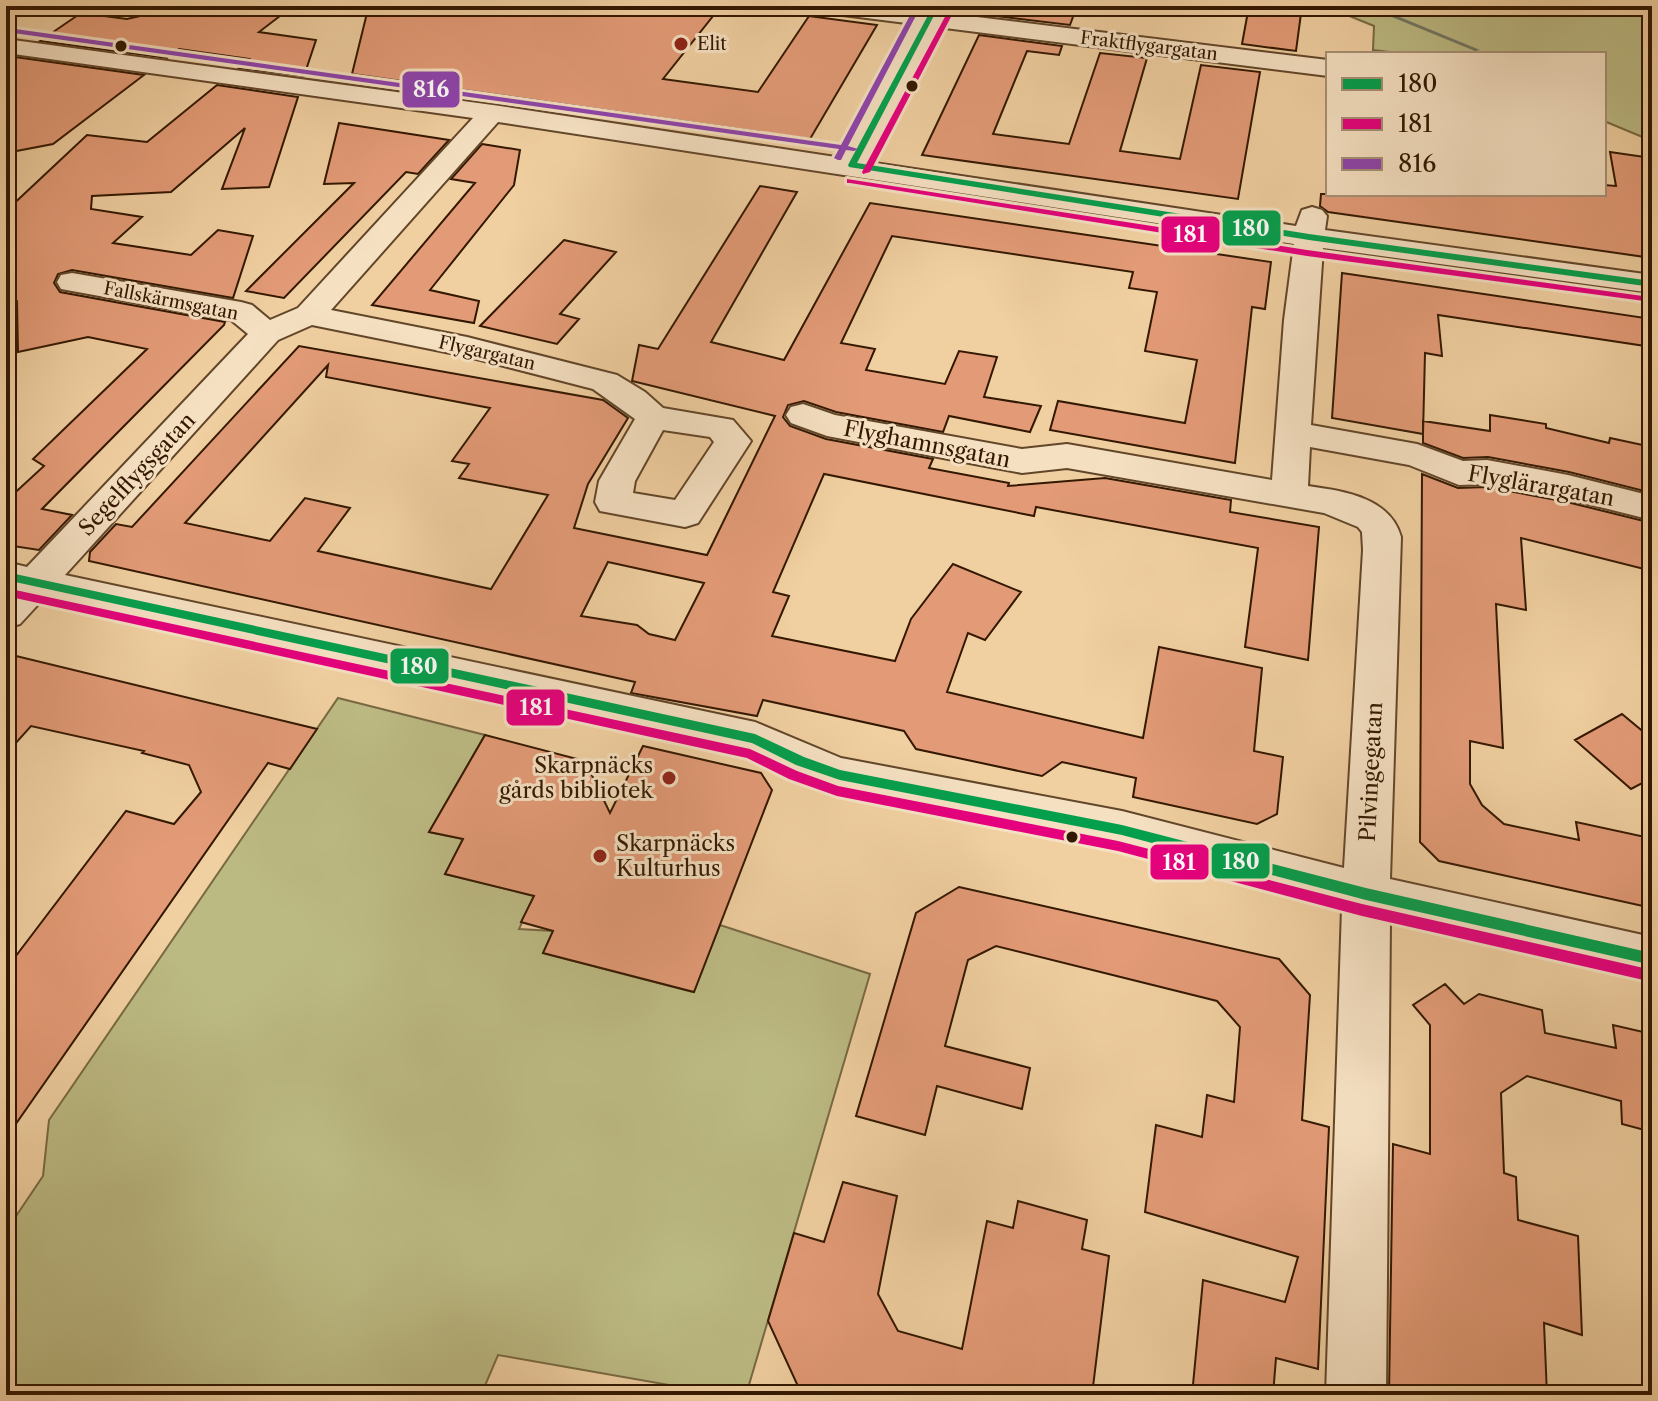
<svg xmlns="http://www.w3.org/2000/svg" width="1658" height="1401" viewBox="0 0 1658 1401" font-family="'Libre Caslon Text',serif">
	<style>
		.green { fill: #bcba83; stroke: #786942; stroke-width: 2 }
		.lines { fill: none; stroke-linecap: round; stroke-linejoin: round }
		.stream { fill: #717762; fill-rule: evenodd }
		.building { fill: #e39b77; stroke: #331801; stroke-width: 2; fill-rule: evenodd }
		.minor-casing { stroke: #624629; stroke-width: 4 }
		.minor { fill: #f5e0c2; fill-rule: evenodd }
		.bus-1-casing { stroke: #f5e0c2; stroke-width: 6 }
		.bus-2-casing { stroke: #f5e0c2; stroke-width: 6 }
		.bus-3-casing { stroke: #f5e0c2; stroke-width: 6 }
		.bus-1 { fill: #039f4d; fill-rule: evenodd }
		.bus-2 { fill: #e5007d; fill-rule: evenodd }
		.bus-3 { fill: #8e44ad; fill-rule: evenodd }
		.poi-dot { fill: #8f2418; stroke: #f5e0c2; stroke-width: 3 }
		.bus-dot { fill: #331801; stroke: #f5e0c2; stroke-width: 3 }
		.labels { text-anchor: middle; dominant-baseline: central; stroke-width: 6; stroke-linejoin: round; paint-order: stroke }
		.far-poi-label { font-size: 18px; fill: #331801; stroke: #f5e0c2; text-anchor: start }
		.far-street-label { font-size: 18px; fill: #331801; stroke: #f5e0c2 }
		.street-label { font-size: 22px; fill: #331801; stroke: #f5e0c2 }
		.poi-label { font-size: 22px; fill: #331801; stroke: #f5e0c2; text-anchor: end }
		.line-badge { stroke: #f5e0c2; stroke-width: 3 }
		.badge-label { font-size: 22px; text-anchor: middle; font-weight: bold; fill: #fff }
	</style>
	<rect width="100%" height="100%" fill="#f0cfa1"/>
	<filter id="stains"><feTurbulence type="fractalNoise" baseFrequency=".0025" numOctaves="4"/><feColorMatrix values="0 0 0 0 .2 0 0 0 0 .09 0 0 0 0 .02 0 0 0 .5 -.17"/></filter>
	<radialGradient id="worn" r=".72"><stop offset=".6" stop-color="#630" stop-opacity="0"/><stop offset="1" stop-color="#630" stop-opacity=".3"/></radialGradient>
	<path class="green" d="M1325 6H1652V141L1604 121V54H1406L1373 50 1374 26Z
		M338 698 485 735 429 832 463 839 445 874 534 896 519 929 553 931 543 953 693 992 720 925 870 974 746 1395H726L498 1355 481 1395H6V1231L43 1176 49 1120Z"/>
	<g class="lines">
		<path class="stream" d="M1365 6H1373L1480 50 1475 51Z"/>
	</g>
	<path class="building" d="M167 6H293L259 32 316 40 304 76 239 68 249 59 179 49 167 58 40 41 81 13 127 19 158 12Z
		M375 6H721L663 79 758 92 809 16 877 25 810 139 352 74 367 13Z
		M993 6H1077L1070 25 988 15Z
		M1249 6H1302L1296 51 1242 44Z
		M979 35 1062 46 1059 55 1027 51 993 134 1069 144 1100 53 1147 58 1120 151 1180 159 1201 65 1260 72 1238 199 922 155Z
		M15 57 144 75 53 144 6 153V63Z
		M217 85 298 97 269 187 222 189 245 128 171 192 92 196 91 209 142 217 113 243 191 255 218 230 253 236 233 298 72 270 58 274 54 283 60 292 225 322 224 325 42 509 72 515 39 550 6 545V501L44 466 33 459 147 349 88 337 18 352 17 302 6 312V211L87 135 147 142Z
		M339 123 449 140 418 174 406 172 284 298 246 291 354 183 324 184Z
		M482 144 520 150 514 185 430 290 479 301 474 323 372 305 475 183 451 179Z
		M1610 152 1652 158V258L1328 212 1320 206 1321 194H1604V185L1616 186Z
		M760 186 797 192 711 342 784 360 870 203 1271 262 1265 309 1252 307 1235 463 1050 430 1058 401 1185 423 1197 360 1145 351 1157 292 1129 288 1133 272 892 236 841 343 875 349 866 370 945 384 959 351 997 357 984 397 1041 406 1030 432 949 416 943 432 836 412 804 401 788 405 783 417 790 426 826 439 933 459 929 468 1009 483 1008 486 1105 478 1231 500 1230 512 1319 527 1308 660 1245 647 1258 548 1036 507 1034 516 824 474 773 592 789 596 772 636 895 661 911 619 953 564 1021 592 985 640 968 633 947 692 1143 738 1159 647 1262 668 1254 751 1283 757 1277 814 1257 824 1133 797 1136 778 1062 762 1042 776 916 749 904 731 763 700 757 716 631 693 635 682 89 561 90 552 116 524 132 527 299 346 603 400 628 418 588 484 574 528 707 555 775 416 632 381 639 345 658 349ZM328 365 326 377 490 408 452 461 469 464 459 478 548 495 491 589 318 551 350 508 305 498 270 541 185 523ZM608 562 704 583 675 640 649 634 637 625 581 616Z
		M564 240 616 252 560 314 579 319 557 344 480 326Z
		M1342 273 1652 319V347L1438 315 1442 356 1425 353 1423 434 1332 418Z
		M1490 415 1546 424V428L1609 443 1610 438 1652 447V493L1569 472 1488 457 1463 458 1423 443V421L1490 431Z
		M1422 474 1458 488 1487 487 1567 502 1652 523V571L1521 538 1526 610 1496 604 1503 748 1470 741V784L1482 805 1504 824 1579 840 1576 822 1650 838 1652 908 1439 861 1420 842Z
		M16 656 317 729 290 769 268 763 6 1138V969L126 811 174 824 201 792 189 765 142 753 144 751 31 726 6 754V666Z
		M1622 714 1652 739V778L1631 789 1575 740Z
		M485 735 585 761 610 813 643 746 761 773 772 790 694 992 543 953 553 931 521 922 534 896 445 874 463 839 429 832Z
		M959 887 1279 959 1310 995 1302 1120 1329 1127 1318 1369 1276 1358 1273 1395H1192L1203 1280 1285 1302 1298 1257 1145 1212 1156 1125 1202 1137 1207 1095 1234 1102 1240 1027 1217 1001 996 946 968 960 945 1046 1030 1068 1022 1109 937 1086 925 1135 856 1116 916 913Z
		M1445 984 1464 1004 1479 994 1542 1010 1545 1033 1616 1048 1613 1025 1652 1034V1132L1622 1124 1621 1101 1527 1076 1501 1093 1504 1173 1516 1177 1518 1220 1578 1236 1582 1335 1544 1323 1547 1395H1389L1393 1144 1430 1154V1025L1413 1005Z
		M843 1182 897 1196 878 1294 898 1331 962 1349 987 1221 1013 1228 1018 1201 1087 1220 1082 1249 1109 1256 1092 1395H802L768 1321 794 1233 824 1242Z"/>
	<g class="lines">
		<defs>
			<path id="minor" d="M815 6H885L922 11 924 6H948L944 13 1328 60V76L937 27 868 162 1296 226 1302 210 1312 207 1322 210 1327 216 1325 230 1652 275V293L1323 248 1311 425 1417 444 1463 461 1487 460 1568 475 1652 496V520L1568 499 1487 484 1459 485 1409 465 1310 447 1308 486C1343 491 1390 497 1401 537L1390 879 1652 937V981L1390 920 1386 1395H1326L1342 908C1268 888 1193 864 1117 848 994 822 859 810 745 754L44 598 20 624 6 628V562L27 567 248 334 231 320 61 289 57 282 61 275 72 273 241 302 252 305 270 320 298 308 473 118 6 53V39L500 106 842 158 914 24 827 13 819 11ZM498 122 1294 244 1284 320 1272 480 1067 444 1022 449 835 415 803 404 791 407 786 415 791 423 827 436 1022 473 1067 468 1324 513 1358 527 1362 532 1363 550 1344 868 1122 811 841 758 755 722 65 575 278 340 312 325 465 356 593 389 635 419 599 481 595 502 600 511 685 527 698 523 751 441 733 420 663 408 645 392 617 375 467 337 331 310ZM663 430 710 437 714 442 675 500 633 493 635 481Z"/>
		</defs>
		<use href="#minor" class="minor-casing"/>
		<use href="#minor" class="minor"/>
		<defs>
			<path id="bus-1" d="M933 6H939L857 163 1309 234 1652 281V287L1309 240 849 167 848 165Z
				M6 572 755 734 804 757 840 770 1122 825 1366 888 1652 953V965L1366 900 1122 835 840 780 796 765 752 743 6 580Z"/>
			<path id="bus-2" d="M950 11 953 13 870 172 863 174 862 172 947 13Z
				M847 179 1307 250 1650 297 1652 298V302L1307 256 850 183H847Z
				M6 588 750 749 797 771 838 786 1118 841 1362 904 1648 969 1652 970V980L1648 981 1362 916 1118 851 837 796 789 779 747 758 6 596Z"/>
			<path id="bus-3" d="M915 6H921L848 146 858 149 854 151 846 150 841 160H838L834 158 839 149 6 32V28H8L841 145Z"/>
		</defs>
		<use href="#bus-1" class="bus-1-casing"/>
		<use href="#bus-2" class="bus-2-casing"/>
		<use href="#bus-3" class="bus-3-casing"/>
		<use href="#bus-1" class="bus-1"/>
		<use href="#bus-2" class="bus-2"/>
		<use href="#bus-3" class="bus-3"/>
	</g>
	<g class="poi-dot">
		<circle cx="681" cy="44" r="8"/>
		<circle cx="669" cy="778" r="8"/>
		<circle cx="600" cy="856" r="8"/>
	</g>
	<g class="bus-dot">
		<circle cx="121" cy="46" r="7"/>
		<circle cx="912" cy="86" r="7"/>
		<circle cx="1072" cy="837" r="7"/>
	</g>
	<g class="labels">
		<g class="far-poi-label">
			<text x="697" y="44">Elit</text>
		</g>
		<g class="far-street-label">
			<text transform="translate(1149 46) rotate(7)">Fraktflygargatan</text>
			<text transform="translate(171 301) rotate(11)">Fallskärmsgatan</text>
			<text transform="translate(487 353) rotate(13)">Flygargatan</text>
		</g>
		<g class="street-label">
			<text transform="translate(927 444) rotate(11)">Flyghamnsgatan</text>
			<text transform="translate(137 474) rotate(-47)">Segelflygsgatan</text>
			<text transform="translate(1541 486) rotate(10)">Flyglärargatan</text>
			<text transform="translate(1371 772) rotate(-87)">Pilvingegatan</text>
		</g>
		<g class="poi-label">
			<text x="653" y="765">Skarpnäcks<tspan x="653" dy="25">gårds bibliotek</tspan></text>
			<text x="616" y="843" text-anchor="start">Skarpnäcks<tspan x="616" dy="25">Kulturhus</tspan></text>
		</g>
	</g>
	<g class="line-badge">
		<rect x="401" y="70" width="60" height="39" rx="8" fill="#8e44ad"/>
		<rect x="1221" y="209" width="61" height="38" rx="8" fill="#039f4d"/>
		<rect x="1160" y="215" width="61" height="39" rx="8" fill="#e5007d"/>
		<rect x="389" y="647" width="61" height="38" rx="8" fill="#039f4d"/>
		<rect x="505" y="688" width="61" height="39" rx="8" fill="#e5007d"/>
		<rect x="1210" y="842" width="61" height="38" rx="8" fill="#039f4d"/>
		<rect x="1149" y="843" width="61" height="38" rx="8" fill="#e5007d"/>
	</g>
	<g class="badge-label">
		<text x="431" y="97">816</text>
		<text x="1251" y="236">180</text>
		<text x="1190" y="242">181</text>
		<text x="419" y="674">180</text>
		<text x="536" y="715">181</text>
		<text x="1241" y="869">180</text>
		<text x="1179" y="870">181</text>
	</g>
	<rect width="1658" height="1401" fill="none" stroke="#f0cfa1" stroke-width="32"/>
	<rect x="8" y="8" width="1642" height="1385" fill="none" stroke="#331801" stroke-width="4"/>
	<rect x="16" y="16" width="1626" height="1369" fill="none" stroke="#331801" stroke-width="2"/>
	<rect x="1326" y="52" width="280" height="144" fill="#f5e0c2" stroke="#a79075" stroke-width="2"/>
	<rect x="1342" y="78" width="40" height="12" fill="#039f4d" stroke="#a79075" stroke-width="2"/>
	<text x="1398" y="92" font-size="24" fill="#331801">180</text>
	<rect x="1342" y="118" width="40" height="12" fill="#e5007d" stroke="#a79075" stroke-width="2"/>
	<text x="1398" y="132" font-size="24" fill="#331801">181</text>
	<rect x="1342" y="158" width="40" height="12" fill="#8e44ad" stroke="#a79075" stroke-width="2"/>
	<text x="1398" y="172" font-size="24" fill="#331801">816</text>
	<rect width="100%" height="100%" filter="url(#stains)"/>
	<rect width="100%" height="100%" fill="url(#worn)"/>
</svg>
